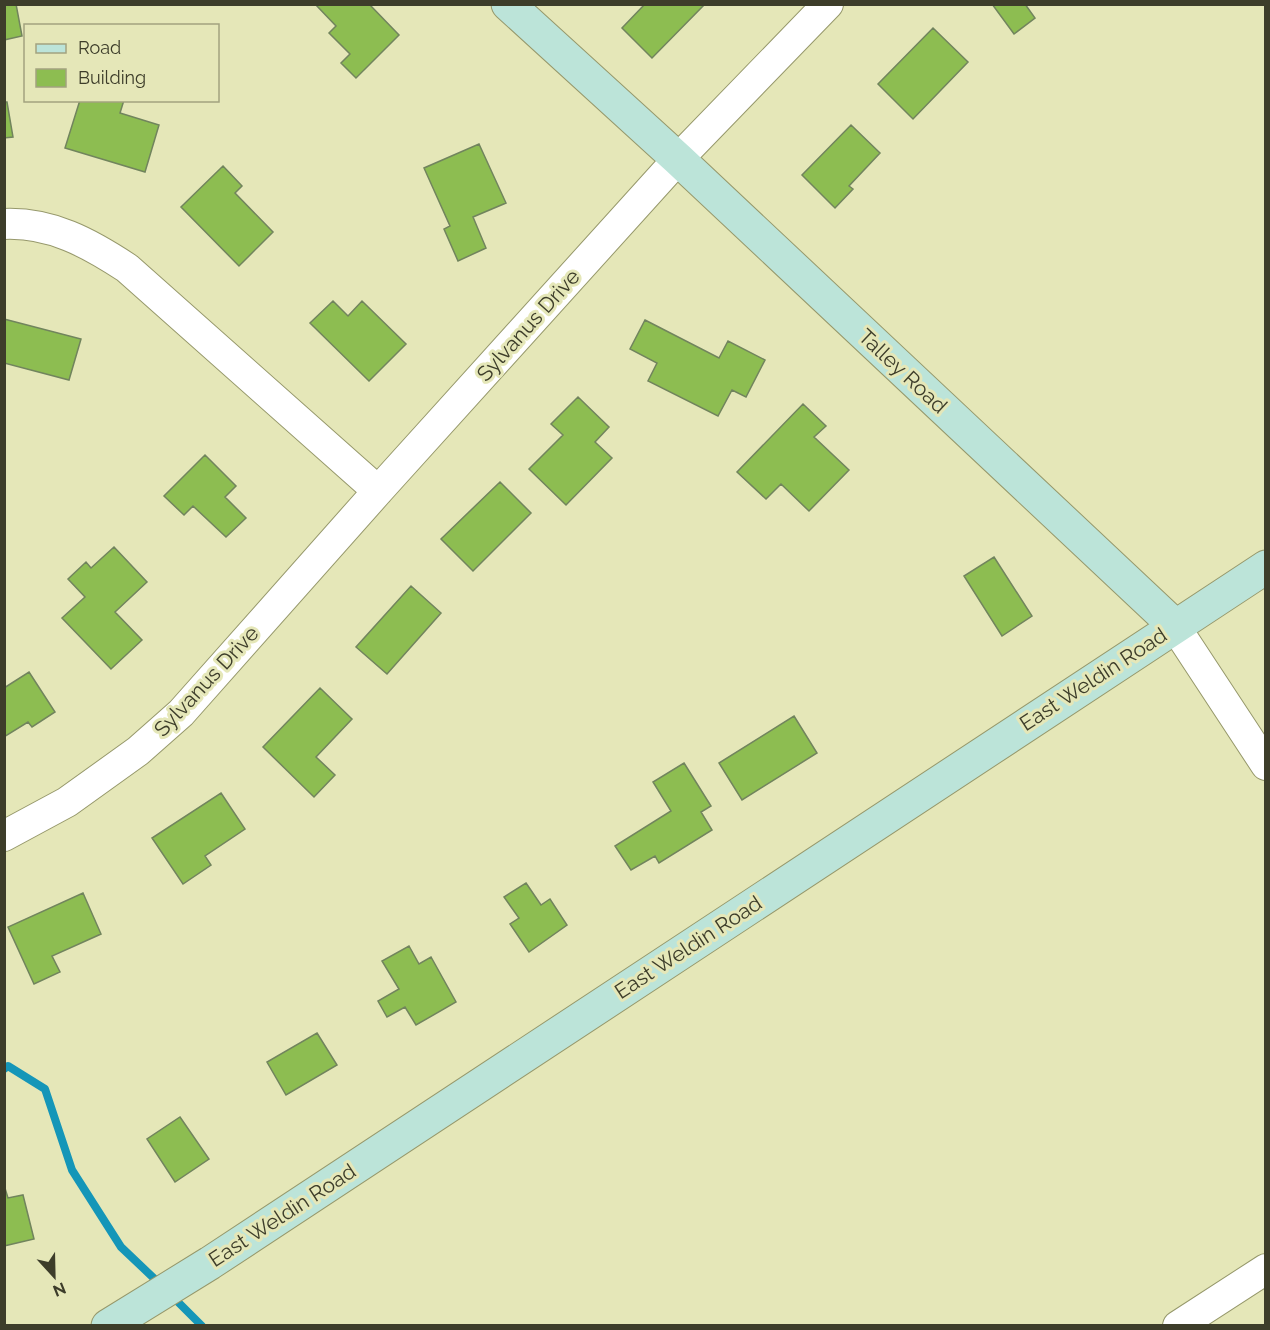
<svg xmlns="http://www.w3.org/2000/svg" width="1270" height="1330" viewBox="0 0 1270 1330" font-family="Raleway,sans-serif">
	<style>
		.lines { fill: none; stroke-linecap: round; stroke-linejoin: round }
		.stream { stroke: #1596b8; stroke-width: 8 }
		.building { fill: #8dbd51; stroke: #71845d; stroke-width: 1.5 }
		.street-casing { stroke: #96986b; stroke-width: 32 }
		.secondary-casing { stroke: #96986b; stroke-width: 35 }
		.street { stroke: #fff; stroke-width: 30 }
		.secondary { stroke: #bce4d9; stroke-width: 33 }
		.labels { text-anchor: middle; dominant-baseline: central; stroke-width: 6; stroke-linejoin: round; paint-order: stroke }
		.street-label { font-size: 21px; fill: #3d3d2a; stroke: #e5e7b8 }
	</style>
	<rect width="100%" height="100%" fill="#e5e7b8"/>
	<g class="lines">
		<path class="stream" d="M4 1069 8 1066 45 1089 72 1170 121 1247 161 1285
			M170 1294 202 1326"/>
	</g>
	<path class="building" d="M4 4H16L22 36 4 40Z
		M315 4H369L399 35 356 78 341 63 350 54 329 33 336 26Z
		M645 4H705L652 58 622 28Z
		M992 4H1025L1035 18 1014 34Z
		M933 28 968 62 913 119 878 84Z
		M80 100H124L120 113 159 125 145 172 65 148Z
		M4 102H7L13 137 4 138Z
		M851 125 880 153 849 186 853 189 835 208 802 175Z
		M479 144 506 203 473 217 486 248 458 261 444 229 450 226 424 168Z
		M223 166 242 186 235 193 273 232 239 266 181 207Z
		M333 301 348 316 362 301 406 344 369 381 310 323Z
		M4 319 81 339 69 380 4 363Z
		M645 320 719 358 728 341 765 360 746 397 732 390 718 416 648 381 657 363 630 349Z
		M578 397 609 427 595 442 612 458 566 505 529 469 563 435 551 424Z
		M803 404 826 426 814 437 849 470 809 511 781 484 766 499 737 472Z
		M205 455 236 486 225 497 246 518 226 537 193 506 184 515 164 496Z
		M500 482 531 513 473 571 441 539Z
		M114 547 147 582 115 612 142 640 111 669 62 618 85 597 68 579 86 562 91 568Z
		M994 557 1032 616 1002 636 964 576Z
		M411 586 441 613 387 674 356 647Z
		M29 672 55 712 32 727 28 722 4 737V688Z
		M320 688 352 719 316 757 335 775 314 797 263 747Z
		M794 716 817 753 742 800 719 763Z
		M684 763 711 806 701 812 712 830 659 863 655 856 631 870 615 846 671 811 653 782Z
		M221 793 245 829 205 856 211 865 183 884 152 838Z
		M526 883 541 905 550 899 567 925 529 952 510 924 519 918 504 897Z
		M83 893 101 934 52 956 60 972 34 984 8 927Z
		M409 946 419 964 431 957 456 1002 416 1025 405 1007 387 1017 378 1001 399 989 382 961Z
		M317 1033 337 1065 286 1095 267 1062Z
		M180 1117 209 1159 175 1182 147 1139Z
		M4 1185 8 1198 23 1195 34 1239 4 1246Z"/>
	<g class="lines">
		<defs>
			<path id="street" d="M4 224C51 222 89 243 127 268L378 491
				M1174 625 1266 765
				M4 836 67 802 138 751 181 713 378 491 678 159 828 4
				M1178 1326 1266 1269"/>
			<path id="secondary" d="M508 4 678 159 1174 625
				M108 1326 210 1263 1266 567"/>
		</defs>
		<use href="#street" class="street-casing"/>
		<use href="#secondary" class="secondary-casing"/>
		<use href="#street" class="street"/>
		<use href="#secondary" class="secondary"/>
	</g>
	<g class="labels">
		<g class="street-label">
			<text transform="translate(528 325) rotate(-48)">Sylvanus Drive</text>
			<text transform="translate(903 371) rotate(43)">Talley Road</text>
			<text transform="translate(1093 679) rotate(-33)">East Weldin Road</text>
			<text transform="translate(206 681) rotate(-47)">Sylvanus Drive</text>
			<text transform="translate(688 947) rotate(-33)">East Weldin Road</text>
			<text transform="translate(282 1215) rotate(-33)">East Weldin Road</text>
		</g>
	</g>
	<rect width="1270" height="1330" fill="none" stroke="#3d3d2a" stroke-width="12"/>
	<rect x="24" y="24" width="195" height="78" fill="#e5e7b8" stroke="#a2a37f" stroke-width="1.5"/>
	<rect x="36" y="44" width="30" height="9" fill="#bce4d9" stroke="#a2a37f" stroke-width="1.5"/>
	<text x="78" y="54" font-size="18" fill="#3d3d2a">Road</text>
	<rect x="36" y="69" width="30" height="18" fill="#8dbd51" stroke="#a2a37f" stroke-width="1.5"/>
	<text x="78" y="84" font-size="18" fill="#3d3d2a">Building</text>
	<g transform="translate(54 1276) rotate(158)" stroke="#e5e7b8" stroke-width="4.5" paint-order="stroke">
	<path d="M0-4.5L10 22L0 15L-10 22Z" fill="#3d3d2a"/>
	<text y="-9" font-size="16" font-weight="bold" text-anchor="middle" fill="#3d3d2a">N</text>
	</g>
</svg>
